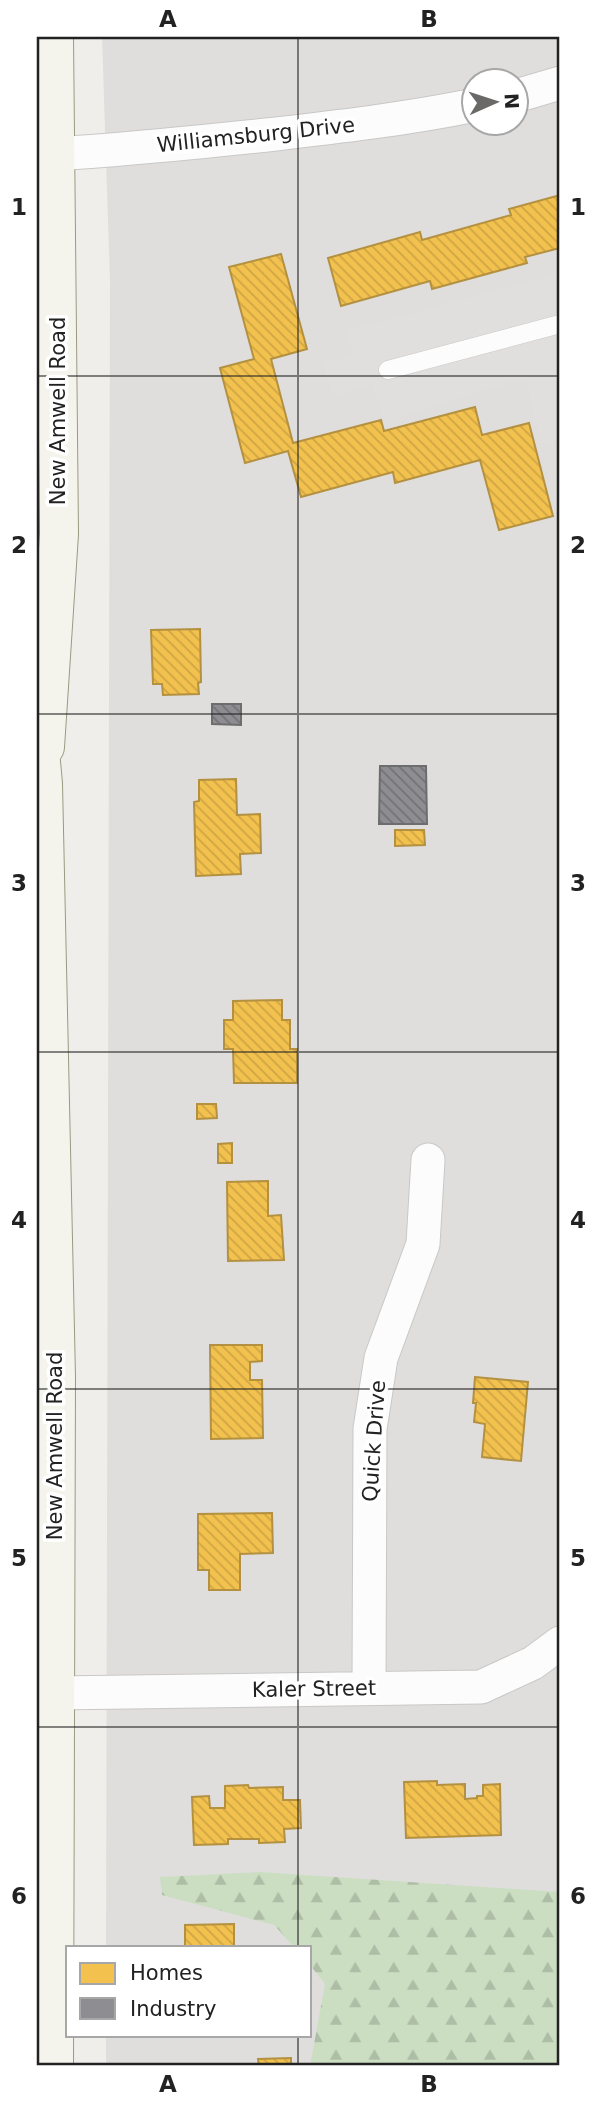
<svg xmlns="http://www.w3.org/2000/svg" width="597" height="2103" viewBox="0 0 597 2103" font-family="'DejaVu Sans',sans-serif">
	<style>
		.residential { fill: #dfdedc; fill-rule: evenodd }
		.grass { fill: url(#grass-dots) }
		.forest { fill: url(#forest-firs) }
		.parking { fill: #e0dfde }
		.homes { fill: url(#homes-back-hatch); stroke: #b49141; stroke-width: 2 }
		.industry { fill: url(#industry-back-hatch); stroke: #6d6d70; stroke-width: 2 }
		.lines { fill: none; stroke-linecap: round; stroke-linejoin: round }
		.lane-casing { stroke: #c9c8c7; stroke-width: 19 }
		.street-casing { stroke: #c9c8c7; stroke-width: 35 }
		.secondary-casing { stroke: #999a82; stroke-width: 40 }
		.lane { stroke: #fdfcfc; stroke-width: 18 }
		.street { stroke: #fdfcfc; stroke-width: 33 }
		.secondary { stroke: #f4f4ed; stroke-width: 38 }
		.grid { fill: none; stroke: #222; stroke-width: 2; stroke-opacity: 0.55 }
		.labels { text-anchor: middle; dominant-baseline: central; stroke-width: 7; stroke-linejoin: round; paint-order: stroke }
		.street-label { font-size: 21px; fill: #222; stroke: #fff }
		.neatline { fill: none; stroke: #222; stroke-width: 2.5 }
		.grid-label { font-size: 23px; text-anchor: middle; font-weight: bold; fill: #222 }
	</style>
	<defs>
		<pattern id="grass-dots" width="8" height="8" patternUnits="userSpaceOnUse" patternTransform="scale(1.75)"><rect width="8" height="8" fill="#ddeccb"/><path d="M2 2h.1M6 6h.1" fill="none" stroke="#bdcaae" stroke-width="1.8" stroke-linecap="round"/></pattern>
		<pattern id="forest-firs" width="22" height="20" patternUnits="userSpaceOnUse" patternTransform="scale(1.75)"><rect width="22" height="20" fill="#cbdec1"/><path d="M5 1l3.5 6h-7zM16 11l3.5 6h-7z" fill="#aebea6"/></pattern>
		<pattern id="homes-back-hatch" width="6" height="6" patternUnits="userSpaceOnUse" patternTransform="scale(1.75)"><rect width="6" height="6" fill="#f2c14e"/><path d="M-1 5l2 2M0 0l6 6M5-1l2 2" fill="none" stroke="#cfa644"/></pattern>
		<pattern id="industry-back-hatch" width="6" height="6" patternUnits="userSpaceOnUse" patternTransform="scale(1.75)"><rect width="6" height="6" fill="#8d8d92"/><path d="M-1 5l2 2M0 0l6 6M5-1l2 2" fill="none" stroke="#737377"/></pattern>
	</defs>
	<rect width="100%" height="100%" fill="#f0eeeb"/>
	<path class="residential" d="M102 37H560V2066H106V2035H310V1947H106L110 281ZM475 80H516V122H475Z"/>
	<path class="grass" d="M37 302H38L41 536 37 534Z"/>
	<path class="forest" d="M260 1872 560 1892V2066H310L325 1984 310 1965V1947H294L274 1925 162 1895 160 1877Z"/>
	<path class="parking" d="M560 273V439L542 444 525 378 385 421 372 385 332 396 324 363 353 355 347 331Z"/>
	<path class="homes" d="M560 195V248L525 257 527 263 432 289 430 281 341 306 328 258 420 232 422 240 511 215 509 209Z
		M281 254 307 349 271 359 293 443 381 420 384 431 475 407 482 435 529 423 553 516 499 530 480 460 395 483 393 472 301 497 288 451 245 463 220 368 254 359 229 267Z
		M200 629 201 682 198 683 199 694 163 695 162 684H153L151 630Z
		M236 779 237 815 260 814 261 853 240 854 241 874 196 876 194 802 199 801V780Z
		M395 830H424L425 845 395 846Z
		M282 1000V1020H290V1049H297V1083H234L233 1049H224V1020H233V1001Z
		M197 1104H216L217 1118 197 1119Z
		M232 1143V1163H218V1144Z
		M268 1181V1216L281 1215 284 1260 228 1261 227 1182Z
		M210 1345H262V1361L250 1362V1380H262L263 1438 211 1439Z
		M475 1377 528 1382 521 1461 482 1457 485 1424 474 1422 476 1403H473Z
		M272 1513 273 1553 240 1554V1590H209V1570H198V1514Z
		M437 1781V1785L465 1784V1799L477 1798V1796H483V1785L500 1784 501 1835 406 1838 404 1782Z
		M248 1785 249 1788 283 1787V1800H300L301 1828 284 1829 285 1842 259 1843V1839H228V1844L194 1845 192 1797 209 1796 210 1808H225V1786Z
		M234 1924V1947H185V1925Z
		M291 2058V2066H259L258 2059Z"/>
	<path class="industry" d="M212 704H241V725L212 724Z
		M380 766H426L427 824H379Z"/>
	<g class="lines">
		<defs>
			<path id="lane" d="M388 370 560 324"/>
			<path id="street" d="M516 96 560 83
				M37 155C114 151 191 143 267 135 337 127 406 119 475 105
				M369 1688 370 1429 381 1358 423 1244 428 1160
				M56 1693 481 1687 533 1663 560 1643"/>
			<path id="secondary" d="M37 718 43 784 56 1377 54 2066
				M45 747 59 534 54 37"/>
		</defs>
		<use href="#lane" class="lane-casing"/>
		<use href="#street" class="street-casing"/>
		<use href="#secondary" class="secondary-casing"/>
		<use href="#lane" class="lane"/>
		<use href="#street" class="street"/>
		<use href="#secondary" class="secondary"/>
	</g>
	<path class="grid" d="M298 37V1947M37 376H560M37 714H560M37 1052H560M37 1389H560M37 1727H560M298 2035V2066"/>
	<g class="labels">
		<g class="street-label">
			<text transform="translate(256 135) rotate(-6)">Williamsburg Drive</text>
			<text transform="translate(58 411) rotate(-90)">New Amwell Road</text>
			<text transform="translate(374 1441) rotate(-86)">Quick Drive</text>
			<text transform="translate(55 1446) rotate(-90)">New Amwell Road</text>
			<text transform="translate(314 1689) rotate(-1)">Kaler Street</text>
		</g>
	</g>
	<rect width="597" height="2103" fill="none" stroke="#ffffff" stroke-width="77"/>
	<rect x="66" y="1946" width="245" height="91" fill="#ffffff" stroke="#a7a7a7" stroke-width="2"/>
	<rect x="80" y="1963" width="35" height="21" fill="#f2c14e" stroke="#a7a7a7" stroke-width="2"/>
	<text x="130" y="1980" font-size="21" fill="#222222">Homes</text>
	<rect x="80" y="1998" width="35" height="21" fill="#8d8d92" stroke="#a7a7a7" stroke-width="2"/>
	<text x="130" y="2016" font-size="21" fill="#222222">Industry</text>
	<g transform="translate(495 102) rotate(87)"><circle r="33" fill="#ffffff" stroke="#a7a7a7" stroke-width="2"/>
	<path d="M0-5L12 26L0 18L-12 26Z" fill="#6a6968"/>
	<text y="-10" font-size="19" font-weight="bold" text-anchor="middle" fill="#222222">N</text>
	</g>
	<rect x="38" y="38" width="520" height="2026" class="neatline"/>
	<g class="grid-label">
		<text x="168" y="27">A</text>
		<text x="429" y="27">B</text>
		<text x="19" y="215">1</text>
		<text x="578" y="215">1</text>
		<text x="19" y="553">2</text>
		<text x="578" y="553">2</text>
		<text x="19" y="891">3</text>
		<text x="578" y="891">3</text>
		<text x="19" y="1228">4</text>
		<text x="578" y="1228">4</text>
		<text x="19" y="1566">5</text>
		<text x="578" y="1566">5</text>
		<text x="19" y="1904">6</text>
		<text x="578" y="1904">6</text>
		<text x="168" y="2092">A</text>
		<text x="429" y="2092">B</text>
	</g>
</svg>
